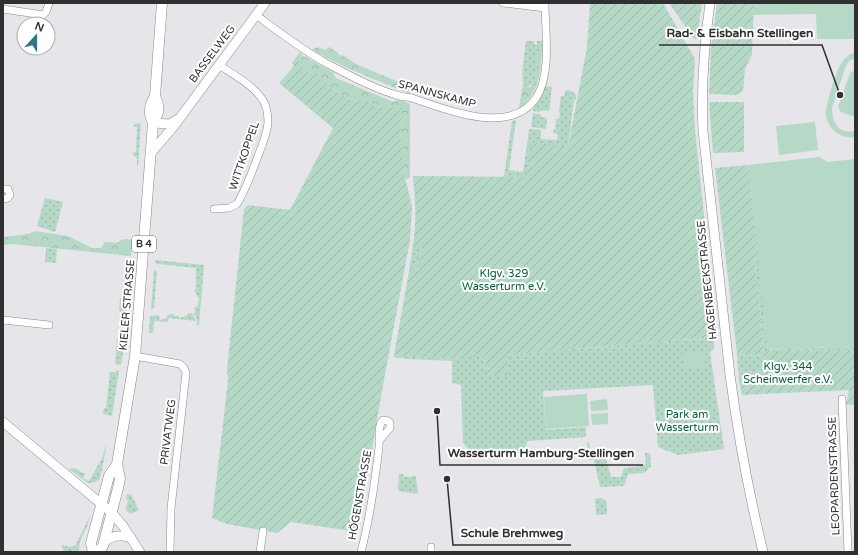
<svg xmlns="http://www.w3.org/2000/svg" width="858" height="555" viewBox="0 0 858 555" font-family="'Varela Round',sans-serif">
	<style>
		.grass { fill: url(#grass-dots) }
		.forest { fill: url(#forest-crowns) }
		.garden { fill: url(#garden-furrows) }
		.pitch { fill: #b6d8c6 }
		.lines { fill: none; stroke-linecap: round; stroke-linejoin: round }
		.street-casing { stroke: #8a898d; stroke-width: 8 }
		.secondary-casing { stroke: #8a898d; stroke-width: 10 }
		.primary-casing { stroke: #8a898d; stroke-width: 11 }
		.street { stroke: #fff; stroke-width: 7 }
		.secondary { stroke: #fff; stroke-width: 9 }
		.primary { stroke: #fff; stroke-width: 10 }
		.labels { text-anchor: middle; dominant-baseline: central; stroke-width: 4; stroke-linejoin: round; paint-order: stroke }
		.shield { fill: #fff; stroke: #6e6e70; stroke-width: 1 }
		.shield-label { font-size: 10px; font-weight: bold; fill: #303032 }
		.street-label { font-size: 11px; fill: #303032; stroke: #fff }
		.park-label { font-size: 11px; fill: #045e3e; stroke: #fff }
		.leader { fill: none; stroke: #303032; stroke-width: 1.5 }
		.callout-dot { fill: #303032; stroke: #fff; stroke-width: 1.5 }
		.callout-label { font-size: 12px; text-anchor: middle; font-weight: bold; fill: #303032; stroke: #fff; stroke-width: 4; stroke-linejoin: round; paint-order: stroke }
	</style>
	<defs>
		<pattern id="grass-dots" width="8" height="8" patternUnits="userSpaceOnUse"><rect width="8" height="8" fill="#b6d8c6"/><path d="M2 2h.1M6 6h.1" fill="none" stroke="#9dbaab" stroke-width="1.8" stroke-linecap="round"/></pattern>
		<pattern id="forest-crowns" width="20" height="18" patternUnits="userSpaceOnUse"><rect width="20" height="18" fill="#b6d8c6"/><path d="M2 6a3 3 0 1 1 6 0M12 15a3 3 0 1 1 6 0" fill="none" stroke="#9dbaab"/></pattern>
		<pattern id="garden-furrows" width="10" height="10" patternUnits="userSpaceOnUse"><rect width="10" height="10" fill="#b6d8c6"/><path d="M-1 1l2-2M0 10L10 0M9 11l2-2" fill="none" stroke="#9dbaab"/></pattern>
	</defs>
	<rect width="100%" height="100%" fill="#e6e5ea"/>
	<path class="grass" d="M526 41H534V44L537 45V41H542V50C531 59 543 89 524 86 520 79 525 50 526 41Z
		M545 86 552 87 549 111 541 110 540 112 533 111C533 107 543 93 545 86Z
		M566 90 574 92V94L576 95V100H574L568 147 526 177H504L512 121 516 120 509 170 523 172 529 130 531 129 541 130V139L557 140 558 134 553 133V130H555L556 119H559L560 113 559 112 561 96H564L565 92Z
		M533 113 541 115V117L547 118 546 129 531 127Z
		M136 123 141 124 138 166H137V159L132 153 136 152 137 127 133 126Z
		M45 198 63 202 55 232 37 226Z
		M413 245H422L417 271 410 266Z
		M46 248 57 249 56 263 45 262Z
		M155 260 204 265 199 325H197V320L194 313 195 312 194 308 198 305 199 298 194 291 196 289V268L158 264 155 263Z
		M755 261H759L768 350 855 346V350L764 351Z
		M154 270 157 272 154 308 151 310Z
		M124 294H127L126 314 121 313 119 310 120 298 124 299Z
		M192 313 196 321 169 318 168 322 154 321 153 333H149L150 316 159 315 160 320 167 318V315L174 314V316H179V318L187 316V314Z
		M714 337V349L710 352 724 449 678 455 658 447 653 385 543 391 546 430 586 427V437L528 441 522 453 474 456 463 443 461 385 452 383V361L409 359 393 357 394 355 409 357 458 359 461 357H485L487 376 506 355Z
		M117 339 125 340 121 365 115 364Z
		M737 354 764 356 765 379 739 380Z
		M116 370 119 371 112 416 103 414 104 408H106L110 372H116Z
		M107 442 102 470 99 481 97 480 96 482 88 483 69 469 74 468 85 474 83 478 89 481 102 458Z
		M587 442H589L591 457 605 456 611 477H621L624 468 643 466 646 464 645 453H650L651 466 644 473 628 474 624 486 600 487 594 460H588Z
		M399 474H403L404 477 416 476 418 494 398 491Z
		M127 494H131L139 510C132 514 126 516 126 505H127L128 500 126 499Z
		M600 498C610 500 606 507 607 514L596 515 595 499Z
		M90 516C88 527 83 533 80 542 79 546 80 549 77 552H64L61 545 70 547 75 546Z"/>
	<path class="forest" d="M317 47 325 50 329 47 337 52 340 56 342 55 356 64 408 86 410 94 347 68 312 50Z
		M542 50C541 72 539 95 519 108L523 84 525 86 530 87 532 86C534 81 536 77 536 72 538 63 533 57 542 50Z
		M302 55 333 72 336 78 393 102 399 99 410 104V178L406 179 405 177 401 133 402 107 375 106 370 102 353 100 346 98 318 79 319 75 315 73 313 75 303 68 299 61Z
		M35 231 68 236 92 248H101L105 242 116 243 124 239 133 240 131 256 13 244 3 245V237L28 234Z"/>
	<path class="garden" d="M590 3H663L695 59 693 91 695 131 717 336 714 337 506 355 508 375 486 376 485 357H461L459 359 409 357 394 355 410 266 417 270 422 246 413 245C417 220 415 201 413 176L526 177 531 142 568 147 587 47Z
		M669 3H702L697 39H694Z
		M717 3H754L752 54 745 69 743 91 737 95 709 94 711 49Z
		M300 52 302 55 299 61 303 68 313 75 315 72 320 75 319 79C328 85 338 94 348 99 360 103 364 96 375 106L402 107 401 133 405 177 412 206 410 240 381 396 358 532 291 522 277 533 227 524 212 518 228 380 227 369 244 209 248 205 290 210 333 128 279 83 294 66 292 63Z
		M709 102H744V152L713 153Z
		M748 165 759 261H755L764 351 855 350V405H846L849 390 742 395 739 380 765 379 764 356 737 354 715 168Z"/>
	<path class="pitch" d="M754 3H855V39H817L816 14 753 15Z
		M855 52V58L848 62 845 68 832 108C832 122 839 135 855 131V137C841 139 828 130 826 115 825 107 836 71 841 64 844 59 849 54 855 52Z
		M855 70V117L841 112 838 107 850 73Z
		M815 122 818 150 779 155 776 126Z
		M820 157 827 162 855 159V346L768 350 748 165Z
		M703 351 705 367 684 369 682 354Z
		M587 394 589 426 546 429 544 397Z
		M607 399 608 410 591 411 590 401Z
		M608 413V424L592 425 591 414Z"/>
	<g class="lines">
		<defs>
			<path id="street" d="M503 3 545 8
				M3 9 43 15 46 12 49 3
				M256 15C279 32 301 49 326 63 349 75 374 89 400 96 404 97 408 97 412 98 446 110 510 136 536 98 552 74 545 31 545 3
				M3 189H8L10 195 8 198 3 199
				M214 209 229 208 237 204C246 189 252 172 258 156 262 146 267 134 268 123 268 117 267 108 264 102 255 86 234 75 219 65
				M3 320 49 325
				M135 356 180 364 184 368 186 373 171 508 170 552
				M842 399 848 552
				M431 547V552
				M260 552 263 531
				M361 552C370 518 375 482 379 447 380 439 377 426 383 420L388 421 390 423V428L379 441"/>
			<path id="secondary" d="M710 3C704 46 701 88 703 131L730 375C738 435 749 494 763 552
				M153 123 170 124 178 119
				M151 153 174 126 265 3
				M3 422 112 513 123 526 140 552
				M104 542C113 535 120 535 131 537"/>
			<path id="primary" d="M153 123C148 112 149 106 155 96
				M93 552 91 543 109 476 117 464
				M98 552 103 546 118 488 120 479 117 464 135 356 153 123C160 111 160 108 155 96L162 3"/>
		</defs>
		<use href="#street" class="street-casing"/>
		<use href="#secondary" class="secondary-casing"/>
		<use href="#primary" class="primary-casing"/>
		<use href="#street" class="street"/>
		<use href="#secondary" class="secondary"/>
		<use href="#primary" class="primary"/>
	</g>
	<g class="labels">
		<rect class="shield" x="132" y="236" width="24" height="16" rx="3"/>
		<g class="shield-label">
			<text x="144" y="244">B 4</text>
		</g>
		<g class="street-label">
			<text transform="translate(212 54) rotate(-53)">BASSELWEG</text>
			<text transform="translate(437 94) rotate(15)">SPANNSKAMP</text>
			<text transform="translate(244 156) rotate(-71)">WITTKOPPEL</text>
			<text transform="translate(707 280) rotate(-96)">HAGENBECKSTRASSE</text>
			<text transform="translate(127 305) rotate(-85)">KIELER STRASSE</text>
			<text transform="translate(168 432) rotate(-83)">PRIVATWEG</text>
			<text transform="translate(834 476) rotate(-92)">LEOPARDENSTRASSE</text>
			<text transform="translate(360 495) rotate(-80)">HÖGENSTRASSE</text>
		</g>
		<g class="park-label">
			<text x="504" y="273">Klgv. 329<tspan x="504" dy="13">Wasserturm e.V.</tspan></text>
			<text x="788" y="366">Klgv. 344<tspan x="788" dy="13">Scheinwerfer e.V.</tspan></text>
			<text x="687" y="414">Park am<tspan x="687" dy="13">Wasserturm</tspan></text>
		</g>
	</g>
	<path class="leader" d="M840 95L822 45H659M437 411L440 465H643M447 479L453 545H571"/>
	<g class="callout-dot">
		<circle cx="840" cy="95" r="4"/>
		<circle cx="437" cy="411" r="4"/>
		<circle cx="447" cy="479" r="4"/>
	</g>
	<g class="callout-label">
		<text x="740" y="37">Rad- &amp; Eisbahn Stellingen</text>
		<text x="541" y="457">Wasserturm Hamburg-Stellingen</text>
		<text x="512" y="537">Schule Brehmweg</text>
	</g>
	<rect width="858" height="555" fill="none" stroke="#303032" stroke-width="8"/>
	<g transform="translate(36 36) rotate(21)"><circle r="19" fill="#ffffff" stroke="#acacad"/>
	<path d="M0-3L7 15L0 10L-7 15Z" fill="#2e7680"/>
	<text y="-6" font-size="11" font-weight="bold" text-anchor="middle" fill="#303032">N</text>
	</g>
</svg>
